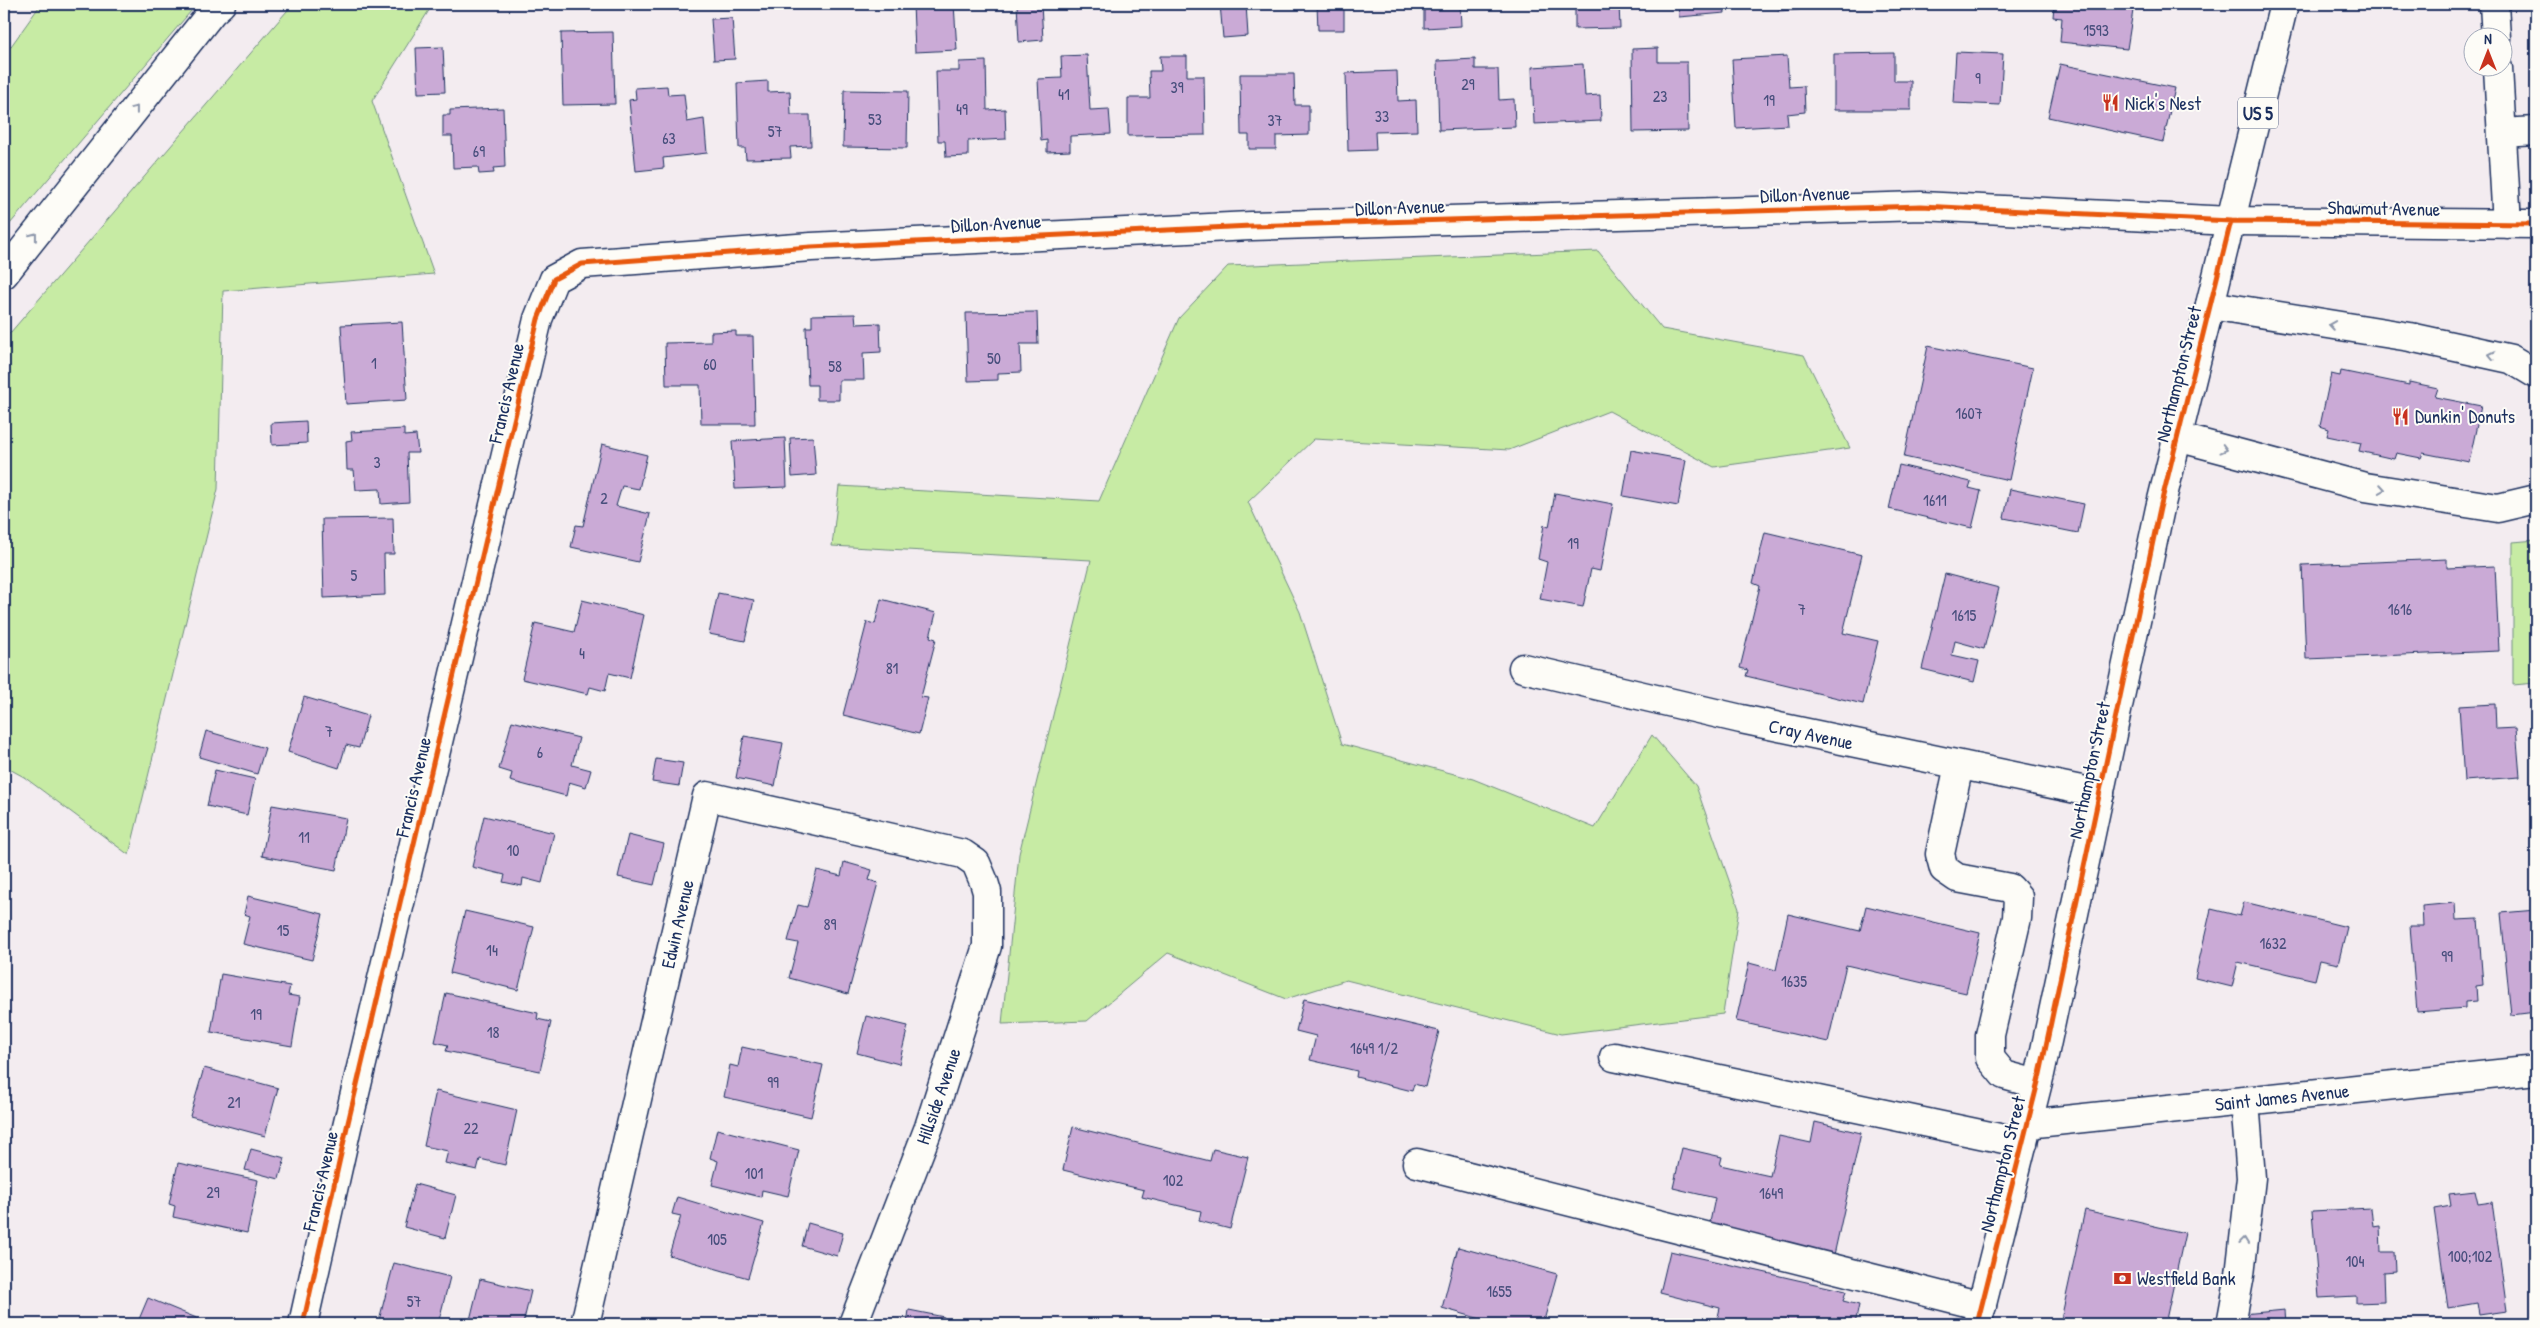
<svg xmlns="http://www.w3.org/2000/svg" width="2540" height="1328" viewBox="0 0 2540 1328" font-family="'Patrick Hand',sans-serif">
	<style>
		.green { fill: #c7eba4; stroke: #718d81 }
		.building { fill: #caaad6; stroke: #1b2f5e }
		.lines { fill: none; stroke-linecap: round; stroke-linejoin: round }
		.minor-casing { stroke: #1b2f5e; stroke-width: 31 }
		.major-casing { stroke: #1b2f5e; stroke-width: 31 }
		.highway-casing { stroke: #1b2f5e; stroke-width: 31 }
		.minor { stroke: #fdfcf7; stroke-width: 28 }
		.major { stroke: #fdfcf7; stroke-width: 28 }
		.highway { stroke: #fdfcf7; stroke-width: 28 }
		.cycleway-casing { stroke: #fdfcf7; stroke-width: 8 }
		.cycleway { stroke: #e8590c; stroke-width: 5 }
		.oneway { stroke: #8c96aa }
		.labels { text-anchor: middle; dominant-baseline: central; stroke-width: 4; stroke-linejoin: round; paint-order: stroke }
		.number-label { font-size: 16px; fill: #474e7c }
		.shield { fill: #fdfcf7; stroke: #5f6c8c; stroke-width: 1 }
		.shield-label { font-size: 18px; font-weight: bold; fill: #1b2f5e }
		.poi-label { font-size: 19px; fill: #1b2f5e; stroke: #fdfcf7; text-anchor: start }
		.street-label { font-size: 19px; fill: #1b2f5e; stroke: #fdfcf7 }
	</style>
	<rect width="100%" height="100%" fill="#f3ecf0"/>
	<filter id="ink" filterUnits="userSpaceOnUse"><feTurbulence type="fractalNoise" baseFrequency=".02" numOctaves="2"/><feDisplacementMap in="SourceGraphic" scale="10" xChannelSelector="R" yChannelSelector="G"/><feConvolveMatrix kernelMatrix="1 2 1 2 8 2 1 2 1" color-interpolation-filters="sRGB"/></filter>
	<g filter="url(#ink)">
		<path class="green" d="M41 4H197L4 231V56Z
			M293 4H433L372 101 434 274 223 291 218 489 129 855 24 777 4 766V340Z
			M1598 251 1662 329 1804 355 1850 448 1714 467 1609 411 1509 450 1314 439 1248 502 1300 612 1342 744 1473 779 1595 828 1652 735 1696 786 1739 909 1723 1014 1561 1034 1346 980 1286 999 1168 953 1087 1021 1002 1024 1019 854 1091 560 832 546 839 486 1099 501 1179 318 1228 266Z
			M2536 540V683L2513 685V542Z"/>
		<path class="building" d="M913 4H954L957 50 915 52Z
			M1017 4H1041L1043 40 1019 42Z
			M1220 4H1246L1248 36 1223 38Z
			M1317 4H1344V30H1318Z
			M1424 4H1460L1461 26 1424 28Z
			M1552 4H1619L1620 28 1575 29V5L1552 6Z
			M1678 4H1724L1725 13 1679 17Z
			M1779 4H1822V8L1779 11Z
			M1961 4H1987V7H1961Z
			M2038 4H2134L2127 49 2060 42 2062 18 2053 17 2054 6Z
			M732 18 735 59 714 60 711 19Z
			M613 32 615 104 563 105 561 33Z
			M443 47 445 92 418 93 416 48Z
			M1658 48V62H1687L1688 131 1633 132 1632 49Z
			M1956 52 2003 54 2000 105 1953 103Z
			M1894 53V81H1911V110H1834V54Z
			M1087 55 1090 110 1109 109 1111 134 1070 136V151L1047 152V140L1041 141 1038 79 1062 78 1061 56Z
			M1160 56H1187V76H1204L1205 135 1128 136V98H1150L1149 71H1161Z
			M1787 56 1789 87 1804 86 1805 112 1787 114 1788 125 1736 128 1732 59Z
			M1475 59V69H1498L1499 100 1514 99 1515 127 1439 130 1437 61Z
			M986 61 987 110 1005 109 1006 139 968 141V156L946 157 945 141H938L936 71H959V62Z
			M1583 64 1585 96 1600 95 1601 121 1534 124 1532 67Z
			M2060 64 2175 88 2163 142 2048 117Z
			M1397 71 1398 101 1416 100 1417 131 1375 132 1376 150 1348 151 1346 73Z
			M1240 74H1294L1295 105H1309V135L1276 136V149H1249V135H1241Z
			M768 81V92L790 91 791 115H810L811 146 790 147 791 158 746 159 745 148H739L737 83Z
			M667 86 668 95 684 94 687 122 704 119 707 153 663 158 664 168 636 171 629 100 636 99 635 88Z
			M844 90 908 91 907 148 843 147Z
			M503 108 505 167 493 168 494 173 479 174 478 167 453 168 452 136H443V115H450V110Z
			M1037 312 1038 344H1020L1021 372 998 373V380L968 381 966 313Z
			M855 314 856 324 880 323 881 352 863 353 864 380H839V400H817V385H808L806 327H812V315Z
			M402 322 407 400 346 404 341 325Z
			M736 331V336H753L755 424H701L700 385H666L665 343 711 342V332Z
			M1928 346 2033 368 2009 480 1904 457Z
			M2341 371 2409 385V382L2438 388 2435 397 2481 406 2469 462 2423 453 2421 458 2396 453 2394 459 2359 451 2361 443 2327 436 2329 429 2320 426 2331 374 2340 376Z
			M306 421 307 443 272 445 271 423Z
			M404 429V436L416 435 418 453H407L409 502 381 504 380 489 356 490 354 470H347L346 441 352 440 351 432Z
			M813 437 816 475 792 477 790 438Z
			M785 438 787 487 735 489 732 441Z
			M602 444 647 455 639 489 622 486 616 506 650 514 638 562 571 547 576 525 583 526Z
			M1631 450 1686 460 1678 506 1623 496Z
			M1899 465 1971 482 1969 488 1981 491 1972 528 1889 509Z
			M2010 489 2084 504 2078 533 2004 518Z
			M1555 493 1613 504 1600 571 1591 569 1583 607 1540 599 1547 562 1538 559 1544 525 1549 527Z
			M393 518 394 554H384L385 595 324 598 322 519Z
			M1765 532 1862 555 1843 633 1878 641 1863 704 1746 676 1748 670 1740 668 1760 586 1753 583Z
			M2447 559V568L2495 566 2499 651 2306 659 2302 565Z
			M1945 574 1999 588 1984 649 1955 641 1952 655 1979 661 1974 682 1922 669Z
			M718 593 754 600 745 641 709 634Z
			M881 599 936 613 930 637 936 639 921 697 928 698 919 734 843 715 867 622 875 624Z
			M582 600 644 615 630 678 609 673 605 691 590 687 588 694 522 679 535 623 574 632Z
			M304 697 368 716 359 748 346 745 339 768 288 752Z
			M2495 704 2496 729 2516 728 2520 777 2464 781 2459 706Z
			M512 721 579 738 572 765 591 770 586 787 569 782 566 796 510 781 512 773 499 769Z
			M206 731 265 748 257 774 199 757Z
			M744 736 783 743 775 786 736 778Z
			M656 759 683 763 679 786 652 782Z
			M215 770 255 779 247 815 207 806Z
			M272 805 346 818 336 870 262 856Z
			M484 816 554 833 542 883 523 878 522 886 503 882 505 875 472 867Z
			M628 835 664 844 654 885 618 877Z
			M844 862 872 870 869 880 878 883 848 994 789 978 798 943 788 941 798 905 807 907 817 870 841 876Z
			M248 896 323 914 312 960 243 944 250 916 244 914Z
			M2244 902 2347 927 2338 964 2320 960 2315 980 2238 962 2232 987 2195 978 2211 909 2240 916Z
			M2455 903 2456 920 2478 919 2483 985 2476 986 2477 1001 2465 1002V1008L2417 1012 2410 926H2423L2422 906Z
			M1866 906 1980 933 1966 993 1846 965 1828 1042 1736 1021 1749 963 1776 970 1788 914 1860 931Z
			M2536 910V1012L2511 1015 2501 913Z
			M465 911 534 927 518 990 450 973Z
			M221 974 290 986 288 995 300 997 292 1046 211 1032Z
			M446 993 538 1013 537 1019 551 1022 540 1071 446 1051 448 1045 435 1042Z
			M1304 999 1439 1031 1425 1087 1414 1084 1412 1091 1356 1077 1357 1071 1310 1060 1316 1036 1296 1031Z
			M866 1016 908 1026 899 1064 857 1053Z
			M742 1047 823 1065 811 1117 724 1097 730 1065 738 1067Z
			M204 1068 278 1088 265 1136 190 1116Z
			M436 1091 517 1110 505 1165 480 1159 477 1170 445 1163 448 1151 424 1146Z
			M1815 1122 1861 1133 1834 1255 1709 1227 1715 1198 1673 1188 1682 1148 1722 1157 1720 1165 1770 1176 1779 1136 1811 1143Z
			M1073 1127 1210 1161 1213 1149 1248 1157 1230 1229 1199 1221 1201 1211 1142 1197 1144 1190 1063 1170Z
			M717 1129 799 1150 788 1196 762 1190 761 1197 712 1185 718 1161 710 1158Z
			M251 1149 285 1158 279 1179 245 1170Z
			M178 1163 258 1180 247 1233 173 1217 175 1206 169 1204Z
			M415 1184 456 1195 445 1238 404 1227Z
			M2475 1191 2478 1204 2492 1202 2507 1311 2479 1315 2477 1303 2448 1308 2434 1209 2451 1206 2449 1194Z
			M677 1197 764 1223 748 1278 669 1255 681 1216 672 1214Z
			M2371 1208 2373 1227 2380 1226 2381 1252H2394L2395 1271 2383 1272 2384 1302 2356 1303V1296L2319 1298 2312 1211Z
			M2085 1210 2185 1233 2165 1324H2060Z
			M808 1223 843 1233 837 1256 802 1246Z
			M1458 1247 1557 1274 1543 1324H1480L1481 1319 1442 1308Z
			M1670 1251 1846 1291 1843 1301 1859 1305 1855 1324H1729L1717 1321 1720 1308 1660 1293Z
			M394 1263 450 1277 438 1324H378Z
			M480 1279 531 1291 523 1324H469Z
			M148 1298 211 1324H137Z
			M909 1310 944 1317 942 1324H907Z
			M2285 1310 2286 1324H2244L2243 1314Z"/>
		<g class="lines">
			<defs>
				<path id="minor" d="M2494 4 2496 38
					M2498 68 2507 224
					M2502 133 2536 131
					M2210 305 2410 337 2511 359 2536 374
					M2177 437 2365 487 2498 508 2536 499
					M1523 668 1741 719 2100 794
					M1959 765 1940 854 1944 869 1957 878 2010 888 2018 897 2017 918 1990 1035V1058L2004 1075 2037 1084
					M1614 1057 2023 1143
					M2027 1124 2536 1070
					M1417 1163 1982 1306
					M303 1324 347 1127 538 319 554 279 582 264 811 247 1251 226 1921 206 2231 221 2536 224
					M585 1324 707 796 963 854 976 863 984 882 987 892V946L929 1127 853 1324
					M2231 1324 2240 1275 2251 1178 2245 1101"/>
				<path id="major" d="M1977 1324 2040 1074 2160 508 2284 4"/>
				<path id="highway" d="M4 274 212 12 221 4"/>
			</defs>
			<use href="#minor" class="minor-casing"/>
			<use href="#major" class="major-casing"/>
			<use href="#highway" class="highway-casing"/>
			<use href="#minor" class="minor"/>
			<use href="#major" class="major"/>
			<use href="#highway" class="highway"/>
			<defs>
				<path id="cycleway" d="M303 1324 347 1127 538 319 554 279 582 264 811 247 1251 226 1921 206 2231 221 2536 224
					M1977 1324 2040 1074 2160 508 2231 221"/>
			</defs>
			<use href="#cycleway" class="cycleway-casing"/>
			<use href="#cycleway" class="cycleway"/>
		</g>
		<defs><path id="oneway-chevron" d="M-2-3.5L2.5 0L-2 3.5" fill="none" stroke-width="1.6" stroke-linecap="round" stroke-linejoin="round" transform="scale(1.25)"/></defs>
		<g class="oneway">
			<use href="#oneway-chevron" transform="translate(135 109) rotate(-52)"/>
			<use href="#oneway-chevron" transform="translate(34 236) rotate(-52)"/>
			<use href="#oneway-chevron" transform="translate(2332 325) rotate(-171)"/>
			<use href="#oneway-chevron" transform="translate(2492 355) rotate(-168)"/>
			<use href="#oneway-chevron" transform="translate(2224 449) rotate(15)"/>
			<use href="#oneway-chevron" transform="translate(2382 489) rotate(9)"/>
			<use href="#oneway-chevron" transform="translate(2244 1241) rotate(-84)"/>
		</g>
	</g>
	<defs>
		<symbol id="restaurant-bare" viewBox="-9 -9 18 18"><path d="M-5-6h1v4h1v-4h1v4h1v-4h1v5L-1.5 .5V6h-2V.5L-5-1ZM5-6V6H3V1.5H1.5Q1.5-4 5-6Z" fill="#c8321e" stroke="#fdfcf7" stroke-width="2.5" paint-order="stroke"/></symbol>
		<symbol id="bank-bare" viewBox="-9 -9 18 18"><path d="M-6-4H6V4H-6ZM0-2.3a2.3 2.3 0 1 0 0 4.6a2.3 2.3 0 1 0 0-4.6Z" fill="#c8321e" stroke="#fdfcf7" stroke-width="2.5" paint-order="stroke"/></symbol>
	</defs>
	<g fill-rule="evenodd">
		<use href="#restaurant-bare" x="2098" y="90" width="25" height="25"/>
		<use href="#restaurant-bare" x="2388" y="404" width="25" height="25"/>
		<use href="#bank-bare" x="2110" y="1266" width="25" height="25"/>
	</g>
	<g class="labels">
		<g class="number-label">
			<text x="2096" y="30">1593</text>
			<text x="1978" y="78">9</text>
			<text x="1468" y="84">29</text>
			<text x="1177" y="87">39</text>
			<text x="1064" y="94">41</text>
			<text x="1660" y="96">23</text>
			<text x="1769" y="100">19</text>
			<text x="962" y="109">49</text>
			<text x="1382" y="116">33</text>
			<text x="875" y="119">53</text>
			<text x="1275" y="120">37</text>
			<text x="775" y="131">57</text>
			<text x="669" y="138">63</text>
			<text x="479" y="151">69</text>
			<text x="994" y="358">50</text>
			<text x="374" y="363">1</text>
			<text x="710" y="364">60</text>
			<text x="835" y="366">58</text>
			<text x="1969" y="413">1607</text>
			<text x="377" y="462">3</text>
			<text x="604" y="498">2</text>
			<text x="1935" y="500">1611</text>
			<text x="1573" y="543">19</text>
			<text x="354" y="575">5</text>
			<text x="1802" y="609">7</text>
			<text x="2400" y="609">1616</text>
			<text x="1964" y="615">1615</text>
			<text x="582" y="653">4</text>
			<text x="892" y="668">81</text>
			<text x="329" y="731">7</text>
			<text x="540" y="752">6</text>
			<text x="304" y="837">11</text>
			<text x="513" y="850">10</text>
			<text x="830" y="924">89</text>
			<text x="283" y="930">15</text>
			<text x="2273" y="943">1632</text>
			<text x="492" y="950">14</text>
			<text x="2447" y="956">99</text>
			<text x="1794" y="981">1635</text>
			<text x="256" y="1014">19</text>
			<text x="493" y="1032">18</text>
			<text x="1374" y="1048">1649 1/2</text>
			<text x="773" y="1082">99</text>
			<text x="234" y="1102">21</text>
			<text x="471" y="1128">22</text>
			<text x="754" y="1173">101</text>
			<text x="1173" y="1180">102</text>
			<text x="213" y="1192">29</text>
			<text x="1771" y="1193">1649</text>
			<text x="717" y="1239">105</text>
			<text x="2470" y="1256">100;102</text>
			<text x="2355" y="1261">104</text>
			<text x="1499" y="1291">1655</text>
			<text x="414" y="1301">57</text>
		</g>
		<rect class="shield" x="2238" y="97.5" width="40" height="31" rx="4"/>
		<g class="shield-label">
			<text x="2258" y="113">US 5</text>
		</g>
		<g class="poi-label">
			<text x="2125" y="103">Nick's Nest</text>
			<text x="2415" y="416">Dunkin' Donuts</text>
			<text x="2137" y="1278">Westfield Bank</text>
		</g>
		<g class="street-label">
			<text transform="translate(1805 194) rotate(-2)">Dillon Avenue</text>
			<text transform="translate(1400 207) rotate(-2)">Dillon Avenue</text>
			<text transform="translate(2384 208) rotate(1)">Shawmut Avenue</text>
			<text transform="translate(996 223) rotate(-3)">Dillon Avenue</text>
			<text transform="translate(2178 374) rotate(-76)">Northampton Street</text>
			<text transform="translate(506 393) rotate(-77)">Francis Avenue</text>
			<text transform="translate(1811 734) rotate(12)">Cray Avenue</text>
			<text transform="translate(2089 770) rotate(-78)">Northampton Street</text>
			<text transform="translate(413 787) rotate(-77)">Francis Avenue</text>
			<text transform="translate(677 924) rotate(-77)">Edwin Avenue</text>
			<text transform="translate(938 1096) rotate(-71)">Hillside Avenue</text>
			<text transform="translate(2282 1097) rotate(-6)">Saint James Avenue</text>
			<text transform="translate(2002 1164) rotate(-76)">Northampton Street</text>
			<text transform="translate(320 1181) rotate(-77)">Francis Avenue</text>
		</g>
	</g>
	<rect width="2540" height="1328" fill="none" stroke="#fdfcf7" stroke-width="20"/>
	<rect x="10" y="10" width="2520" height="1308" fill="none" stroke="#1b2f5e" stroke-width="2" filter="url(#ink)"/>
	<g transform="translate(2488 52)"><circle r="24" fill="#fdfcf7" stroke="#a3aaba"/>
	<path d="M0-4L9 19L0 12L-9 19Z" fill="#c8321e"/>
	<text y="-8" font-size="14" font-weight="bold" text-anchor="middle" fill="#1b2f5e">N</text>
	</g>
</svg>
